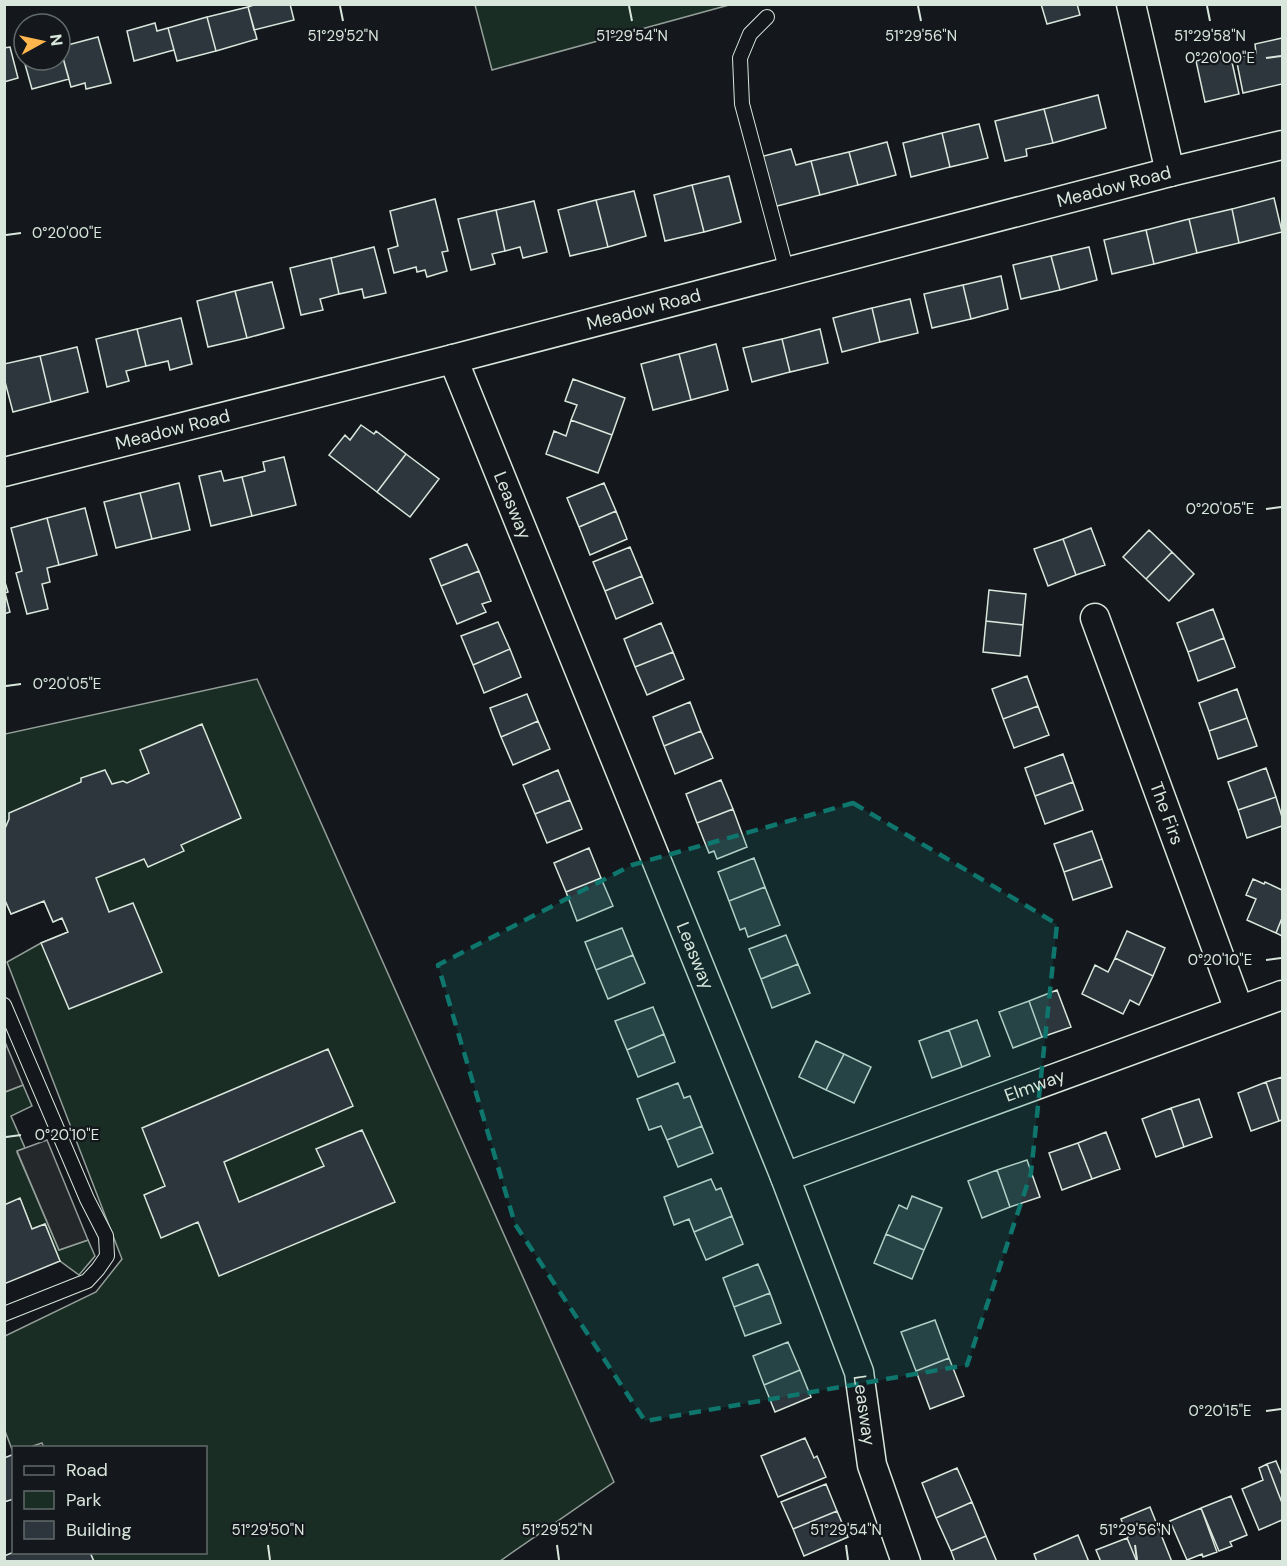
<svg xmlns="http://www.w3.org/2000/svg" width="1287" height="1566" viewBox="0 0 1287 1566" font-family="'DM Sans',sans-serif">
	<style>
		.green { fill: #1a2d24; stroke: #939e99; stroke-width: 1.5 }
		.parking { fill: #24282b; stroke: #939e99; stroke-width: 1.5 }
		.building { fill: #2c363c; stroke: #d8e6dc; stroke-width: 1.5 }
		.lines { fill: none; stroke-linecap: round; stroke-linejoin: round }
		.lane-casing { stroke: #d8e6dc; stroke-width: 16 }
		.street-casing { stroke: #d8e6dc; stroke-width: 31 }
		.lane { stroke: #14181c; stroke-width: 14 }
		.street { stroke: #14181c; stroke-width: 28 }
		.marked { fill: #0f766e; fill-opacity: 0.2; stroke: #0f766e; stroke-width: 4.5; stroke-dasharray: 12 8; stroke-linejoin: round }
		.ticks { fill: none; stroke: #d8e6dc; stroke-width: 2 }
		.labels { text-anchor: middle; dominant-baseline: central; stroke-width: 4.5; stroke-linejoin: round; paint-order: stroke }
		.street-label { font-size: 18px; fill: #d8e6dc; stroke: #14181c }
		.ticks-label { font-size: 15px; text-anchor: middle; fill: #d8e6dc; stroke: #14181c; stroke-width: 4.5; stroke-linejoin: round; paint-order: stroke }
	</style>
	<rect width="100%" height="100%" fill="#14181c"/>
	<path class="green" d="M475 5V4L729 5 492 70Z
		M257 679 614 1482 500 1561H94L90 1553 206 1552V1448H44L42 1443 30 1447 14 1448 13 1452 5 1431V1336L96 1292 122 1259 7 962 41 943 68 932 62 918 53 922 44 901 11 914 5 898V734Z
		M23 1085 32 1106 11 1116 25 1148 17 1152 59 1250 88 1240 95 1256 79 1275 60 1261 45 1224 32 1229 20 1199 5 1205V1092Z"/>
	<path class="parking" d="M5 1042 23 1085 5 1092H4Z
		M47 1140 88 1240 59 1250 17 1151Z"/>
	<path class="building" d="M257 4H290L294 20 254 30 248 7Z
		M1041 4H1077L1080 15 1047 24Z
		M248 7 257 39 216 51 207 17Z
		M207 17 216 51 177 61 168 28Z
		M155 23 157 31 168 28 174 50 134 61 127 31Z
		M98 37 111 83 86 89 85 83 71 87 60 47Z
		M1282 38V84L1243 93 1236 58 1256 53 1255 44Z
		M10 47 18 78 4 82V48Z
		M60 47 69 79 32 89 23 57 24 60H60Z
		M1230 53 1239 94 1205 102 1196 61Z
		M1098 95 1106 128 1053 143 1044 109Z
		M1044 109 1053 143 1026 149 1027 156 1005 161 995 121Z
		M979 124 988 158 950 167 942 133Z
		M942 133 950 167 911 177 903 143Z
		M887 142 896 175 858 185 849 152Z
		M791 149 796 165 811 161 820 195 773 207 760 157Z
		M849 152 858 185 820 195 811 161Z
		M729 176 741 222 704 232 692 185Z
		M692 185 704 232 665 241 654 195Z
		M634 191 646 236 608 247 596 200Z
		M1274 198 1282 232 1239 243 1232 209Z
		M435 199 448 251 442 252 447 271 427 277 425 270 417 272 416 267 394 273 388 249 398 246 390 211Z
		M596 200 608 247 570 256 558 210Z
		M534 201 547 252 523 258 520 247 505 251 496 210Z
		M1232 209 1239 243 1197 253 1189 219Z
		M496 210 505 251 492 254 495 264 471 270 458 219Z
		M1189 219 1197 253 1154 264 1146 230Z
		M1146 230 1154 264 1112 274 1104 240Z
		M374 247 386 293 364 298 362 289 339 294 331 258Z
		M1089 247 1097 280 1060 290 1051 256Z
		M1051 256 1060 290 1021 299 1013 265Z
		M331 258 339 294 320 299 323 310 301 315 290 268Z
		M1001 276 1008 309 971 319 963 285Z
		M272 282 284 328 247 338 235 291Z
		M963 285 971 319 932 328 924 294Z
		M235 291 247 338 208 347 197 301Z
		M910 299 918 333 880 342 872 308Z
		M872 308 880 342 842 352 833 318Z
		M181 318 192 364 170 370 168 361 146 366 137 329Z
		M137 329 146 366 126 371 129 381 107 387 96 339Z
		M820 329 828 363 790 372 782 339Z
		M782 339 790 372 752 382 743 348Z
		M716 344 728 390 691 400 679 354Z
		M77 347 88 392 51 402 40 356Z
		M679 354 691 400 653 410 641 364Z
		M40 356 51 402 13 412 4 378V364Z
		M573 379 625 398 612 435 571 420 577 405 565 401Z
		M571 420 612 435 598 473 546 454 554 431 566 436Z
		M361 425 374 434 376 431 406 454 377 492 329 455 345 435 350 440Z
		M406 454 439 479 410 517 377 492Z
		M284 457 296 505 252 516 242 477 265 471 263 462Z
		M221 471 224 481 242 477 252 516 211 526 199 476Z
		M179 483 190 530 152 539 140 493Z
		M604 483 616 511 579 527 567 498Z
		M140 493 152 539 116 548 104 502Z
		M85 508 97 555 59 565 47 518Z
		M616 511 627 539 590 555 579 527Z
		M47 518 59 565 47 568 50 582 42 584 48 609 27 614 16 573 22 571 11 528Z
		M1091 528 1105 565 1076 575 1063 539Z
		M1149 530 1172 552 1146 579 1123 557Z
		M1063 539 1076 575 1048 586 1034 549Z
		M467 544 479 571 441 586 430 559Z
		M630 547 642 576 605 591 593 562Z
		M1172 552 1194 574 1169 601 1146 579Z
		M479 571 491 601 482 604 486 612 457 624 441 586Z
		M642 576 653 603 616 619 605 591Z
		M4 579 8 592 5 593 10 612 4 614Z
		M989 590 1026 594 1023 625 986 621Z
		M1213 609 1224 638 1188 652 1177 623Z
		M986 621 1023 625 1020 656 983 652Z
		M498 622 510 649 473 665 461 636Z
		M661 623 673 652 635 667 624 639Z
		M1224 638 1235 667 1198 681 1188 652Z
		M510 649 521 677 484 693 473 665Z
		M673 652 684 679 647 695 635 667Z
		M1027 676 1038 706 1003 719 992 689Z
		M1237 689 1247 718 1209 731 1199 703Z
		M527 694 538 721 501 737 490 708Z
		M690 702 701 731 664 746 653 717Z
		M1038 706 1049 735 1014 748 1003 719Z
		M1247 718 1257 746 1218 759 1209 731Z
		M538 721 550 749 513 765 501 737Z
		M202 724 241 818 181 845 184 851 148 867 144 859 96 878 109 912 133 903 162 972 69 1009 41 943 68 932 62 918 53 922 44 901 11 914 4 898V831L9 819V813L81 782V778L105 770 112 784 123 781 127 783 149 773 140 750Z
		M701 731 713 758 675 774 664 746Z
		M1063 754 1073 782 1035 796 1025 768Z
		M1266 768 1276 797 1238 810 1228 782Z
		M558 770 570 800 535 814 523 785Z
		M721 780 733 809 697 823 686 794Z
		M1073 782 1083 810 1045 824 1035 796Z
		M1276 797 1282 817V826L1247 838 1238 810Z
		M570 800 582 829 547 843 535 814Z
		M733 809 747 847 717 859 714 851 709 853 697 823Z
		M1092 831 1102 859 1064 872 1054 844Z
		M589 848 601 878 566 892 554 863Z
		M754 858 765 887 729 901 718 872Z
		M1102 859 1112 887 1073 900 1064 872Z
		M601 878 613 906 577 921 566 892Z
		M1253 879 1264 884 1265 882 1282 890V918L1276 933 1247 920 1256 899 1246 895Z
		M765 887 780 925 748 937 745 928 740 930 729 901Z
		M1282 918V936L1276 933Z
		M622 928 633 955 596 970 585 942Z
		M1127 931 1165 948 1153 976 1115 958Z
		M786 935 798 964 761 979 749 949Z
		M633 955 645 983 608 999 596 970Z
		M1115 958 1153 976 1139 1005 1130 1000 1123 1014 1082 994 1095 965 1108 972Z
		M798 964 810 993 772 1008 761 979Z
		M1057 990 1071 1027 1042 1037 1029 1001Z
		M1029 1001 1042 1037 1013 1048 999 1012Z
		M653 1007 664 1034 627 1050 615 1021Z
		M977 1020 990 1056 962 1067 949 1030Z
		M949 1030 962 1067 932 1078 919 1041Z
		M664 1034 675 1062 638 1077 627 1050Z
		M816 1041 844 1054 826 1090 799 1077Z
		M328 1049 353 1106 224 1162 239 1202 324 1166 316 1149 362 1130 395 1202 219 1276 198 1222 161 1238 144 1195 165 1186 142 1128Z
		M844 1054 871 1067 854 1103 826 1090Z
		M1282 1077V1120L1279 1121 1266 1082Z
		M1266 1082 1279 1121 1251 1131 1238 1093Z
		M678 1083 684 1098 690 1096 702 1126 667 1140 661 1126 649 1130 637 1099Z
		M1199 1099 1212 1137 1184 1147 1171 1108Z
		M1171 1108 1184 1147 1156 1157 1142 1119Z
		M702 1126 713 1153 678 1167 667 1140Z
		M1106 1132 1120 1169 1092 1179 1078 1143Z
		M1078 1143 1092 1179 1062 1190 1049 1153Z
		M1027 1160 1040 1197 1010 1207 997 1170Z
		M997 1170 1010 1207 982 1218 968 1181Z
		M711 1179 716 1190 721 1188 732 1216 694 1232 689 1219 674 1225 664 1197Z
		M912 1196 942 1208 924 1250 886 1234 899 1205 907 1209Z
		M20 1198 32 1229 45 1224 60 1261 4 1284V1205Z
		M732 1216 743 1244 706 1260 694 1232Z
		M886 1234 924 1250 912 1279 874 1263Z
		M758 1264 770 1293 734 1307 723 1278Z
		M770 1293 781 1323 745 1336 734 1307Z
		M935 1320 949 1358 916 1371 901 1332Z
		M788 1342 800 1370 764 1385 753 1356Z
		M949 1358 964 1396 930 1409 916 1371Z
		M800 1370 811 1397 775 1412 764 1385Z
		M805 1438 814 1458 817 1456 826 1477 778 1497 761 1456Z
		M14 1454V1499L4 1502V1458Z
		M1276 1461 1281 1473 1282 1472V1503L1267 1464Z
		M1267 1464 1282 1503V1520L1259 1530 1242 1489 1263 1480 1259 1468Z
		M957 1468 972 1502 936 1518 922 1483Z
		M826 1484 837 1511 793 1529 781 1502Z
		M1231 1496 1247 1535 1230 1542 1232 1546 1219 1551 1201 1508Z
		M972 1502 986 1536 951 1551 936 1518Z
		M1150 1507 1172 1562H1137L1127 1538 1128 1537 1121 1519Z
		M1201 1508 1217 1552 1203 1557 1202 1554 1187 1560 1170 1521Z
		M837 1511 848 1537 804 1556 793 1529Z
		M1078 1535 1089 1562H1037L1034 1554Z
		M986 1536 997 1562H955L951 1551Z
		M1127 1538 1137 1562H1101L1096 1550Z
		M14 1552H90L94 1562H4V1556Z"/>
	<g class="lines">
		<defs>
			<path id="lane" d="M767 17 750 34 740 58 742 104 787 272
				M4 1005 87 1199 106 1236 107 1256 98 1269 87 1281 4 1314"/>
			<g id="street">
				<path d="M1131 4 1170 172"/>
				<path id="s1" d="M453 359 785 1177 859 1372 872 1465 906 1562"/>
				<path id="s2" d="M4 472 453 359 1170 172 1282 145"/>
				<path id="s3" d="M1095 618 1239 1010"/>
				<path id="s4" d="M785 1177 1282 995"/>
			</g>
		</defs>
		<use href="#lane" class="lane-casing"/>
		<use href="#street" class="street-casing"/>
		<use href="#lane" class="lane"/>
		<use href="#street" class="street"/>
	</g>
	<path class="marked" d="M853 803 1057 924 1031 1173 967 1365 645 1421 515 1224 438 965 632 865Z"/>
	<path class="ticks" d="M340 6 343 21M629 6 632 21M918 6 921 21M1207 6 1210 21M1266 58 1281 56M6 235 21 233M1266 509 1281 507M6 686 21 684M1266 960 1281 958M6 1137 21 1135M1266 1411 1281 1409M268 1545 270 1560M557 1545 559 1560M846 1545 848 1560M1135 1545 1137 1560"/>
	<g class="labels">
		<g class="street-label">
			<text stroke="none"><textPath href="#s2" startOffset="1146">Meadow Road</textPath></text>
			<text stroke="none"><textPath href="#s2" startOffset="660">Meadow Road</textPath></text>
			<text stroke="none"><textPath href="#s2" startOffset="174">Meadow Road</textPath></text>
			<text stroke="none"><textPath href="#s1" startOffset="158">Leasway</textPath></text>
			<text stroke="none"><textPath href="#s3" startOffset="208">The Firs</textPath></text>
			<text stroke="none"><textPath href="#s1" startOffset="644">Leasway</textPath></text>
			<text stroke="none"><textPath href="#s4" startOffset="266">Elmway</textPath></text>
			<text stroke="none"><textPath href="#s1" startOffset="1130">Leasway</textPath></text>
		</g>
	</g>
	<g class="ticks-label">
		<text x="343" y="41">51°29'52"N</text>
		<text x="632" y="41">51°29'54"N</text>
		<text x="921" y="41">51°29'56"N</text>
		<text x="1210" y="41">51°29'58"N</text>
		<text x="1220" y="63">0°20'00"E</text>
		<text x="67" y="238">0°20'00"E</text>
		<text x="1220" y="514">0°20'05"E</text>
		<text x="67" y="689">0°20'05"E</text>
		<text x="1220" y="965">0°20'10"E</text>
		<text x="67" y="1140">0°20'10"E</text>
		<text x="1220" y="1416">0°20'15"E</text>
		<text x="268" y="1535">51°29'50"N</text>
		<text x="557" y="1535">51°29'52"N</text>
		<text x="846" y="1535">51°29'54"N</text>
		<text x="1135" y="1535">51°29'56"N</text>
	</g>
	<rect width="1287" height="1566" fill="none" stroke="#d8e6dc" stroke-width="12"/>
	<rect x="12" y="1446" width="195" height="108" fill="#14181c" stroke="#626a69" stroke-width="1.5"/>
	<rect x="24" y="1466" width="30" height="9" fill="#14181c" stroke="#626a69" stroke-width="1.5"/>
	<text x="66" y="1476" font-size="18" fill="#d8e6dc">Road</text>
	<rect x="24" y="1491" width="30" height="18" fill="#1a2d24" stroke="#626a69" stroke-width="1.5"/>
	<text x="66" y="1506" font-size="18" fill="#d8e6dc">Park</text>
	<rect x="24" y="1521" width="30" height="18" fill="#2c363c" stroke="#626a69" stroke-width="1.5"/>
	<text x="66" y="1536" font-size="18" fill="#d8e6dc">Building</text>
	<g transform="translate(42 42) rotate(82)"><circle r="28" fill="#14181c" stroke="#626a69" stroke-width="1.5"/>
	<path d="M0-4.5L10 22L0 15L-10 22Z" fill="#ffb74d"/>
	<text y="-9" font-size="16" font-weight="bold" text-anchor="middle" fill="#d8e6dc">N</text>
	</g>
</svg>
